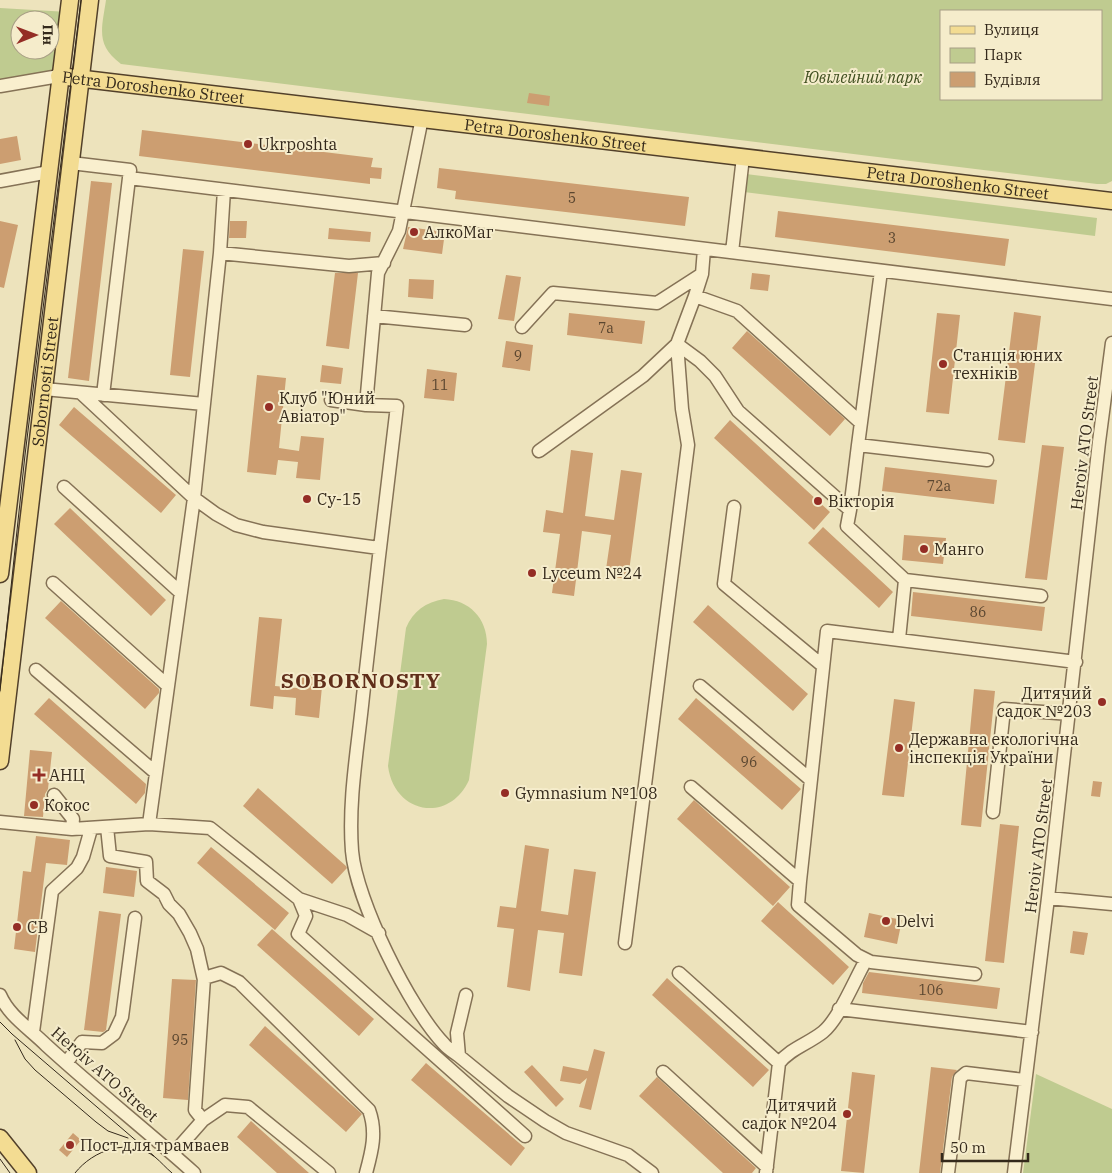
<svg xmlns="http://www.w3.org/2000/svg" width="1112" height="1173" viewBox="0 0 1112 1173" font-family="'IBM Plex Serif',serif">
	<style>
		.green { fill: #bfcb90; fill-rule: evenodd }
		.building { fill: #cc9e71 }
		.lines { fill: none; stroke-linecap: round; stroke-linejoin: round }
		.minor-casing { stroke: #857256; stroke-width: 15 }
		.major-casing { stroke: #52402a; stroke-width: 19 }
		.minor { stroke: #f9efce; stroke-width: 12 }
		.major { stroke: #f3dc92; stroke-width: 16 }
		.tram { stroke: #34291b; stroke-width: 1 }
		.poi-dot { fill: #942d25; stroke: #f5eccb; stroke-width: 2 }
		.labels { text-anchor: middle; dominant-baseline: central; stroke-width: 4; stroke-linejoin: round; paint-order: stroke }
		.number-label { font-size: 14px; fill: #5a4630 }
		.park-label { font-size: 16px; font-style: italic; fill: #415021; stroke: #f5eccb }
		.street-label { font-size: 16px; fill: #34291b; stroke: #f5eccb }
		.poi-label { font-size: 16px; fill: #34291b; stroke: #f5eccb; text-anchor: start }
		.district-label { font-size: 21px; font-weight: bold; letter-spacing: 1px; fill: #602e1a; stroke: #f5eccb }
	</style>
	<rect width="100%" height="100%" fill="#ede3bc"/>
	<path class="green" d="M106 0H1112V181L1106 184H1097L121 64C95 45 102 28 106 0ZM941 11H1101V99H941Z
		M0 8 68 12 59 76 0 86ZM20 20H50V50H20Z
		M746 174 1097 218 1095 236 744 192Z
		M444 599C469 600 487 618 487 644L469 780C449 824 394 814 388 766L406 628C413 611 426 602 444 599Z
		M1036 1074 1112 1109V1173H1023Z"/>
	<path class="building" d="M529 93 550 96 549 106 527 103Z
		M142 130 373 158 371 167 382 168 381 179 370 178V184L139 156Z
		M17 136 21 160 0 164V139Z
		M439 168 689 197 685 226 455 199 456 191 437 188Z
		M91 181 112 183 89 381 68 378Z
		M778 211 1009 239 1005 266 775 237Z
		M0 221 18 225 4 288 0 287Z
		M230 221H247L246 238H229Z
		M408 227 445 232 442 254 403 249Z
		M329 228 371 232 370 242 328 239Z
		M183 249 204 251 190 377 170 375Z
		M335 273H358L349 349 326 346Z
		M752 273 770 275 768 291 750 289Z
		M506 275 521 277 514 321 498 319Z
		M409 279 434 280 433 299 408 297Z
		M1014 312 1041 316 1025 443 998 440Z
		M569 313 645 321 642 344 567 335Z
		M937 313 960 315 949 414 926 412Z
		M747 331 845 419 830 436 732 348Z
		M506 341 533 345 530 371 502 367Z
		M322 365 343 368 341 384 320 382Z
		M427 369 457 373 454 401 424 398Z
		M257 375 286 378 279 448 299 451 301 436 324 438 320 480 296 478 298 462 278 460 276 475 247 472Z
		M74 407 176 495 161 513 59 425Z
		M730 420 830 512 814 530 714 438Z
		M1042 445 1064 447 1047 580 1025 578Z
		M571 450 593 453 585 516 614 520 621 470 642 473 628 579 605 576 611 535 582 531 574 596 552 593 560 534 543 532 546 510 563 513Z
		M885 467 997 480 994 504 882 491Z
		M70 508 166 600 151 616 54 524Z
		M823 527 893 592 879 608 808 543Z
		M904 535 946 538 943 564 902 560Z
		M913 592 1045 607 1042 631 911 616Z
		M61 601 159 689V693L145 709 45 618Z
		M708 605 808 694 793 711 693 622Z
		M259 617 282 619 275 686 297 688 299 674 323 676 319 718 295 715 296 698 274 696 273 709 250 706Z
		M974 689 995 691 981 827 961 825Z
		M49 698 146 784 145 793 136 804 34 714Z
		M696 698 801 789 782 810 678 719Z
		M894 699 915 702 904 797 882 795Z
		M30 750 52 752 48 789 45 794 43 817 24 816Z
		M1093 781 1102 782 1100 797 1091 796Z
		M258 788 346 866 347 868 332 884 243 806Z
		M694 800 790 887 773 906 677 819Z
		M1000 824 1019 826 1004 963 985 961Z
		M36 836 70 840 67 865 46 863 35 952 14 949 23 871 31 872Z
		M525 845 549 849 541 911 568 915 574 869 596 872 582 976 559 973 564 933 538 930 530 991 507 987 514 929 497 927 500 906 516 908Z
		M211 847 289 913 275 930 197 863Z
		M106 867 137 871 134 897 103 893Z
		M778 902 849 967 833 985 761 921Z
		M99 911 121 914 106 1030 103 1032 84 1030Z
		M869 913 902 920 897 944 864 937Z
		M272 929 374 1019 359 1036 257 945Z
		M1073 931 1088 933 1084 955 1070 953Z
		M869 972 1000 988 997 1009 862 993 863 983Z
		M667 978 769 1070 753 1087 652 995Z
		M172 979 196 980 188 1100 163 1098Z
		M265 1026 362 1114 346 1132 249 1045Z
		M594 1049 605 1052 591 1110 579 1107 587 1078 580 1084 560 1081 563 1066 588 1071Z
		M426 1063 525 1148 511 1166 411 1080Z
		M532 1065 564 1099 556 1107 524 1072Z
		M931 1067 957 1070 952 1077 940 1173H919Z
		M852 1072 875 1075 864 1173 841 1171Z
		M657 1077 756 1168 752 1173H723L639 1096Z
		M251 1121 309 1173H277L237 1137Z
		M73 1133 81 1140 67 1157 59 1150Z"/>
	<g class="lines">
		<defs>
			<path id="minor" d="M0 86 59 76
				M71 163 130 170 129 178
				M0 181 49 172
				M732 252 743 157
				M220 253 224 190
				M695 296 737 311 861 423
				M374 316 465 325
				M522 327 553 293 657 303 702 274
				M44 389 204 404
				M103 395 129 178 1112 299
				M331 400 366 405 378 273 399 231 422 118
				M366 405 397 406C385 503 374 599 363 696 358 747 348 800 352 851 356 900 410 1009 444 1044 448 1049 454 1052 459 1056
				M858 445 881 271
				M539 451 643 376 677 344 700 361 715 376 738 411 850 510 847 526 905 580 1041 596
				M64 487 181 593
				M734 507 724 584 823 666
				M850 510 858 445 987 460
				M379 548 263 532 236 525 216 514 194 498 220 253 349 266 384 263
				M53 583 168 686
				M899 639 905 580
				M36 670 156 773
				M700 686 811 780
				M691 787 800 881 798 905 857 955 871 962 975 974
				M54 795 73 819 72 829
				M993 812 1004 709 1070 714
				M0 822 72 829 149 824 194 498 81 393
				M149 824 210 828 299 899 306 916 298 934 525 1136
				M107 827 110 856 146 862 147 881 164 894 169 904 179 914 190 933 197 949 204 980
				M800 881 827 631 1076 662
				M1048 898 1112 904
				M299 899 347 915 379 933
				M625 943 688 445 682 409 677 344 695 296 702 274 704 249
				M679 973 779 1063
				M0 995C9 1016 30 1029 46 1045 94 1089 146 1130 194 1173
				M466 995 457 1033 459 1056 508 1096 545 1121 566 1133 628 1155 652 1173
				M839 1009 1032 1032
				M33 1032 52 891 77 868 83 857 91 829
				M66 1063 82 1042 102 1043 114 1034 122 1017 135 918
				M663 1072 767 1167
				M173 1154 203 1120
				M329 1173 248 1107 225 1105 203 1120 195 1110 204 978 221 973 239 982 369 1110C377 1132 372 1151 366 1173
				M766 1173 779 1063C791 1048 808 1044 823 1032 839 1019 855 979 866 960
				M948 1173 960 1078 966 1073 1025 1080
				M1014 1173 1048 898 1099 442 1112 343"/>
			<g id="major">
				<path id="s1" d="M59 76 1112 201"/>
				<path d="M0 574 70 0"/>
				<path id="s2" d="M0 761 90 0"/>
				<path d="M0 1138 28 1173"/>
			</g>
		</defs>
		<use href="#minor" class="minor-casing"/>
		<use href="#major" class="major-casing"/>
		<use href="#minor" class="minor"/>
		<use href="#major" class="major"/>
		<path class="tram" d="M0 691 25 455 81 0
			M0 1022 12 1034 154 1156
			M15 1040 25 1059 35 1070 96 1122 108 1131 128 1138
			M0 1159 10 1173
			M75 1173C93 1150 129 1137 155 1157 161 1162 166 1168 172 1173"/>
	</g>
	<g class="poi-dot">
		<circle cx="248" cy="144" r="5"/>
		<circle cx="414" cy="232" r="5"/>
		<circle cx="943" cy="364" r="5"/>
		<circle cx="269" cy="407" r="5"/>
		<circle cx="307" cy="499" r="5"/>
		<circle cx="818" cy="501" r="5"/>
		<circle cx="924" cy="549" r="5"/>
		<circle cx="532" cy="573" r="5"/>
		<circle cx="1102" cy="702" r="5"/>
		<circle cx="899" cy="748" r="5"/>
		<path d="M36.5 767.5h5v5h5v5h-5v5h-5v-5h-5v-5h5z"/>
		<circle cx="505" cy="793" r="5"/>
		<circle cx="34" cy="805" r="5"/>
		<circle cx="886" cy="921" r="5"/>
		<circle cx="17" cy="927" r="5"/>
		<circle cx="847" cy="1114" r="5"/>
		<circle cx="70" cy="1145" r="5"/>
	</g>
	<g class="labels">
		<g class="number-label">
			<text x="572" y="198">5</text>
			<text x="892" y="238">3</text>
			<text x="606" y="328">7а</text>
			<text x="518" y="356">9</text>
			<text x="440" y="385">11</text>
			<text x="939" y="486">72а</text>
			<text x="978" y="612">86</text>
			<text x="749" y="762">96</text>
			<text x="931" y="990">106</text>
			<text x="180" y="1040">95</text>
		</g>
		<g class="park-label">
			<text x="863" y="77">Ювілейний парк</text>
		</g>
		<g class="street-label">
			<text stroke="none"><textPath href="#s1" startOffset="95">Petra Doroshenko Street</textPath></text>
			<text stroke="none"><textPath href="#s1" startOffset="500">Petra Doroshenko Street</textPath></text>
			<text stroke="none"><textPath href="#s1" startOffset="905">Petra Doroshenko Street</textPath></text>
			<text stroke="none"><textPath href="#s2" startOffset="382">Sobornosti Street</textPath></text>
			<text transform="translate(1084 443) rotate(-83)">Heroiv ATO Street</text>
			<text transform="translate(1038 846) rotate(-83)">Heroiv ATO Street</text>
			<text transform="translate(105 1074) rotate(41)">Heroiv ATO Street</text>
		</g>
		<g class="poi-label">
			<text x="258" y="144">Ukrposhta</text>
			<text x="424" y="232">АлкоМаг</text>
			<text x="953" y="355">Станція юних<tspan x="953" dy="18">техніків</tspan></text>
			<text x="279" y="398">Клуб "Юний<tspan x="279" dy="18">Авіатор"</tspan></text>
			<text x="317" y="499">Су-15</text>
			<text x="828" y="501">Вікторія</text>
			<text x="934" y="549">Манго</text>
			<text x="542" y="573">Lyceum №24</text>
			<text x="1092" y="693" text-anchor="end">Дитячий<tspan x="1092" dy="18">садок №203</tspan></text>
			<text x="909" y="739">Державна екологічна<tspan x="909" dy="18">інспекція України</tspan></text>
			<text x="49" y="775">АНЦ</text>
			<text x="515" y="793">Gymnasium №108</text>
			<text x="44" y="805">Кокос</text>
			<text x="896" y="921">Delvi</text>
			<text x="27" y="927">СВ</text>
			<text x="837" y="1105" text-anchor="end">Дитячий<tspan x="837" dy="18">садок №204</tspan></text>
			<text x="80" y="1145">Пост для трамваев</text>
		</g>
		<g class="district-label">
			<text x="361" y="680">SOBORNOSTY</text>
		</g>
	</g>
	<rect x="940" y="10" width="162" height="90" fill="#f5eccb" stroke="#a89e85"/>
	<rect x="950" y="26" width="25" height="8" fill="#f3dc92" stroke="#a89e85"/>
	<text x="984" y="35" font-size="15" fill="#34291b">Вулиця</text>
	<rect x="950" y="48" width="25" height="15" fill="#bfcb90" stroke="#a89e85"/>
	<text x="984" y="60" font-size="15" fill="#34291b">Парк</text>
	<rect x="950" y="72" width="25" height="15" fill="#cc9e71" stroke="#a89e85"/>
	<text x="984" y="85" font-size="15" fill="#34291b">Будівля</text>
	<g transform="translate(35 35) rotate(89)"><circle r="24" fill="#f5eccb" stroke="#a89e85"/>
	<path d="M0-4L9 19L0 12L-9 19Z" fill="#942d25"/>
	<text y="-8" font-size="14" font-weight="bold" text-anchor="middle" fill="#34291b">Пн</text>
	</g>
	<path d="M942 1153v8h86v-8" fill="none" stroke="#34291b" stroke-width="2.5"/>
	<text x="950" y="1153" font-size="15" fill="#34291b" stroke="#f5eccb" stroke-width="4" paint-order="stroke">50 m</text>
</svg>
